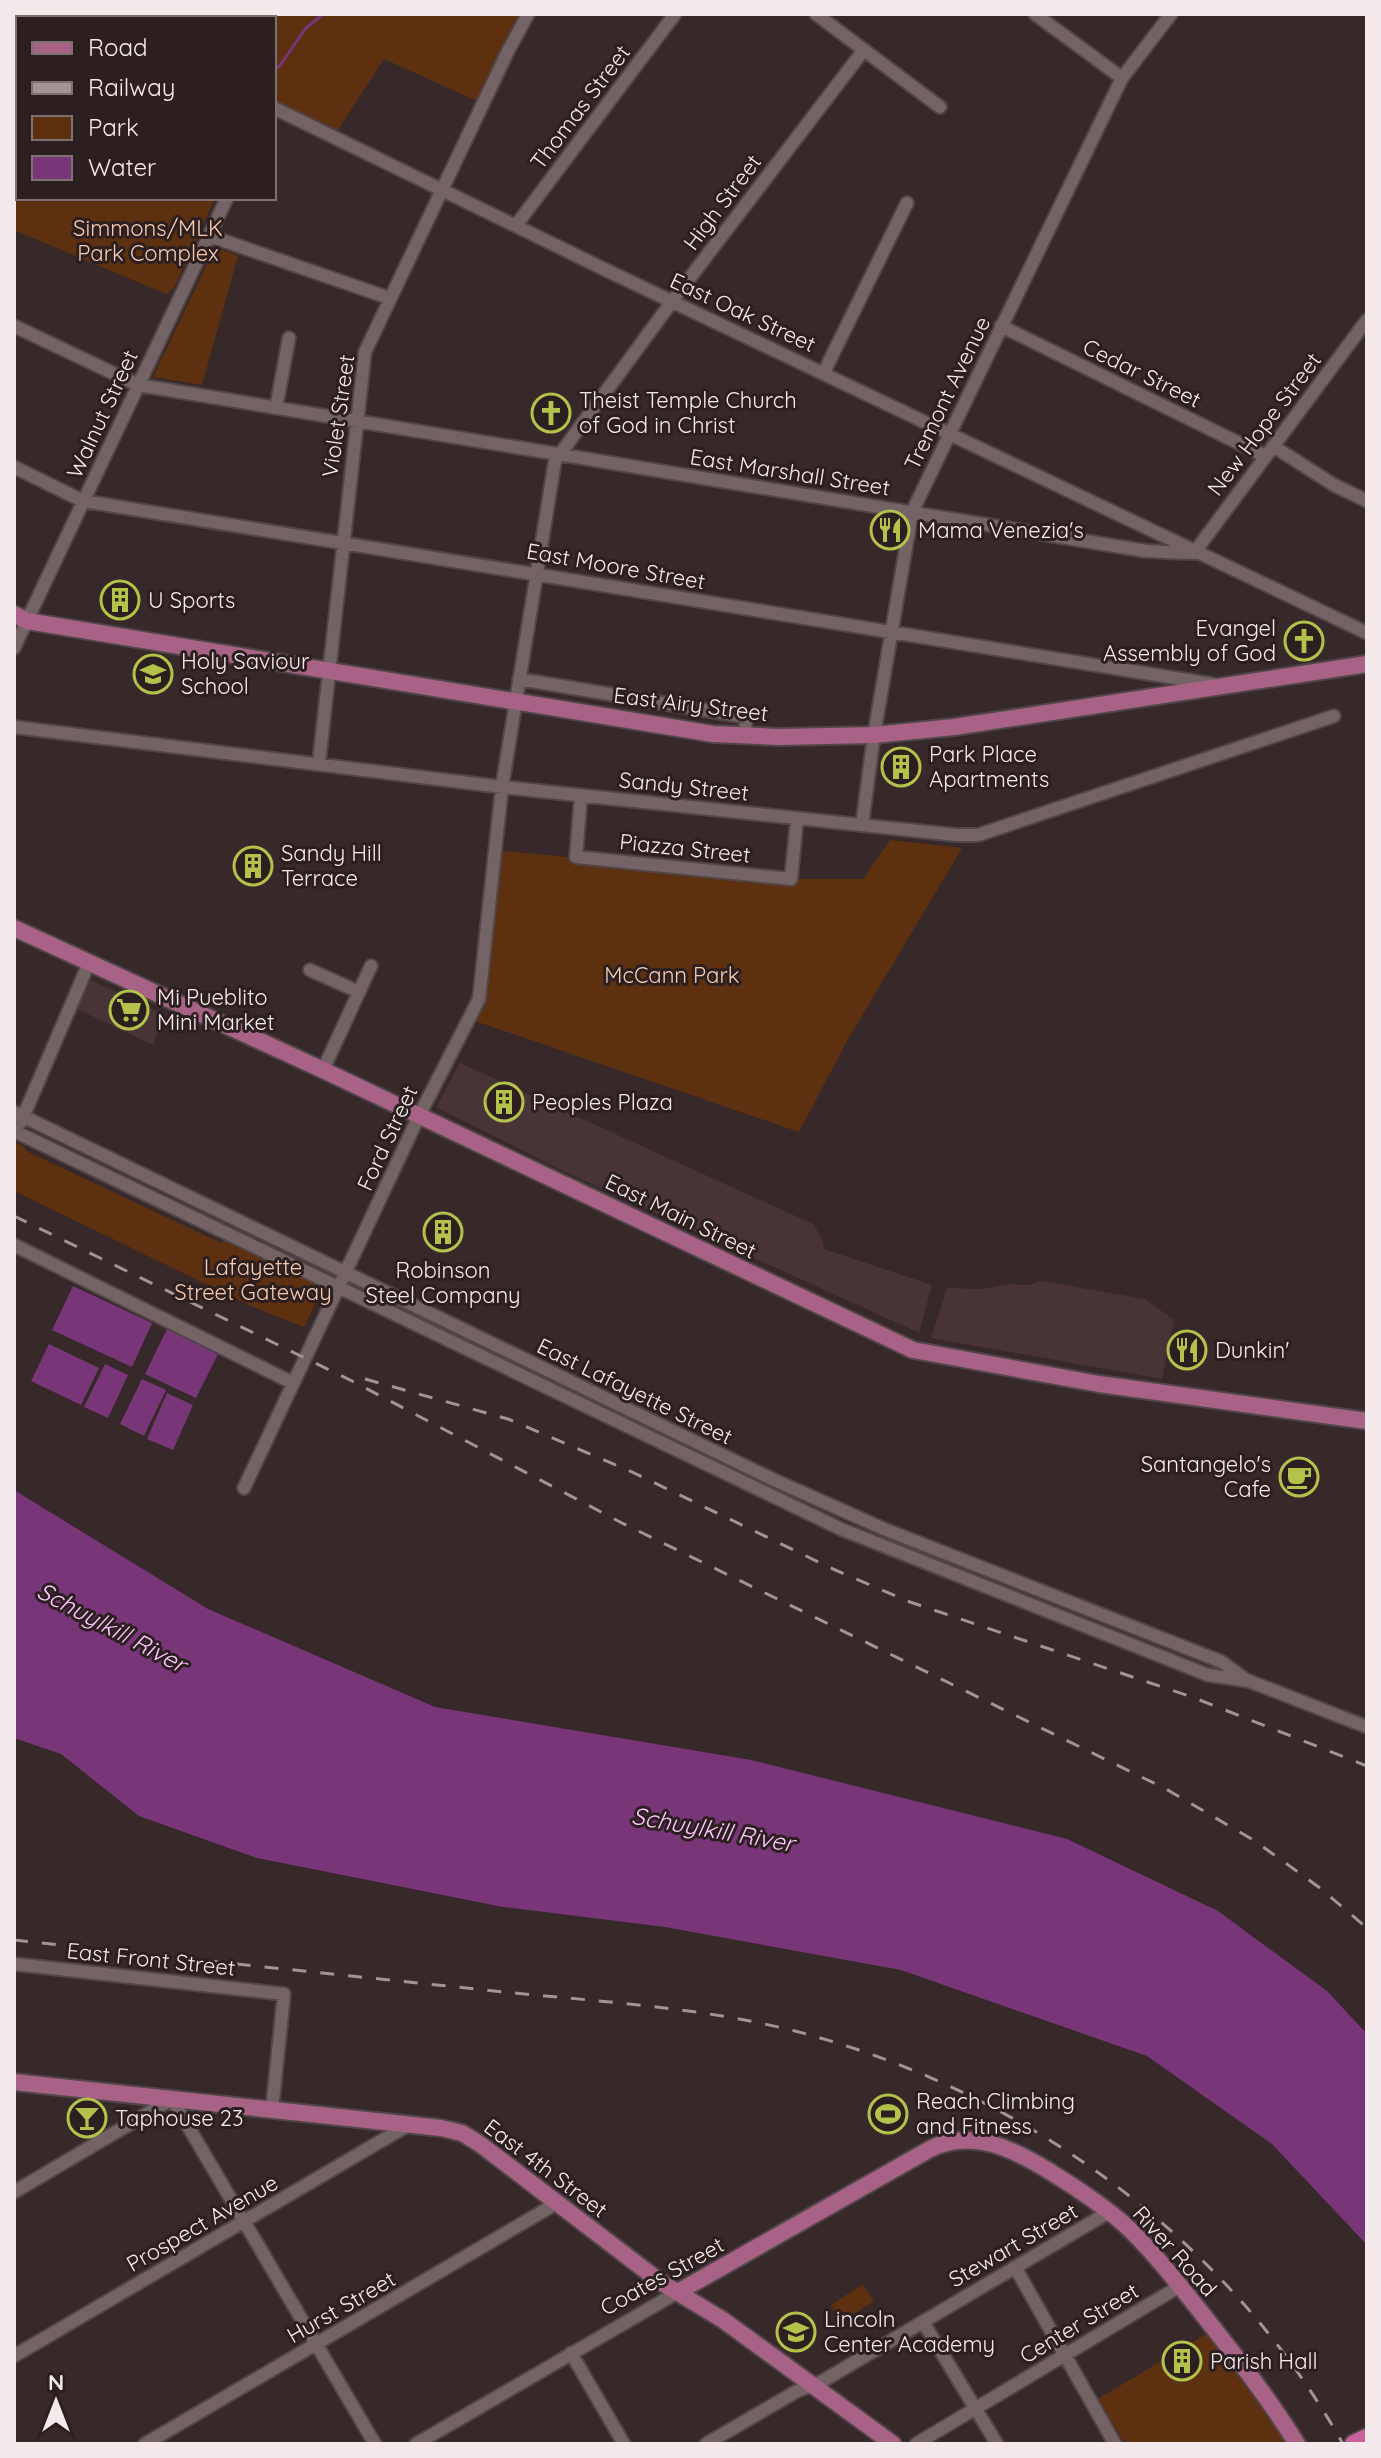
<svg xmlns="http://www.w3.org/2000/svg" width="1381" height="2458" viewBox="0 0 1381 2458" font-family="Quicksand,sans-serif">
	<style>
		.built { fill: #483336 }
		.green { fill: #5d3010 }
		.water { fill: #783679 }
		.lines { fill: none; stroke-linecap: round; stroke-linejoin: round }
		.stream { stroke: #783679; stroke-width: 3 }
		.minor-casing { stroke: #514547; stroke-width: 16 }
		.major-casing { stroke: #514547; stroke-width: 20 }
		.highway-casing { stroke: #514547; stroke-width: 22 }
		.minor { stroke: #746365; stroke-width: 12 }
		.major { stroke: #a76285; stroke-width: 16 }
		.highway { stroke: #c9629a; stroke-width: 18 }
		.rail { stroke: #a09495; stroke-width: 3; stroke-dasharray: 14 14; stroke-linecap: butt }
		.labels { text-anchor: middle; dominant-baseline: central; stroke-width: 6; stroke-linejoin: round; paint-order: stroke }
		.street-label { font-size: 22px; fill: #f4eaeb; stroke: #2c1f20 }
		.park-label { font-size: 22px; fill: #f8caaf; stroke: #2c1f20 }
		.poi-label { font-size: 22px; fill: #f4eaeb; stroke: #2c1f20; text-anchor: start }
		.water-label { font-size: 24px; font-style: italic; fill: #fdc5fc; stroke: #2c1f20 }
	</style>
	<rect width="100%" height="100%" fill="#37282a"/>
	<path class="built" d="M91 980 164 1015 153 1045 77 1009Z
		M460 1063 813 1224 822 1238 824 1249 932 1285 919 1333 559 1169 436 1107Z
		M1041 1281 1145 1299 1174 1320 1162 1379 931 1338 947 1288 982 1289 1008 1284 1029 1285Z"/>
	<path class="green" d="M14 14H51L59 18H18V198H215L174 288 166 294 14 230Z
		M124 14H534L479 102 384 59 334 136 274 108V18H121Z
		M215 247 238 256 202 385 153 377Z
		M890 840 962 848 847 1041 799 1132 469 1019 479 999 496 850 791 879H863Z
		M14 1141 25 1147 26 1151 221 1243 227 1240 323 1288 304 1327 251 1306 14 1191Z
		M863 2284 874 2301 841 2322 831 2305Z
		M1206 2334 1290 2444H1125L1098 2399Z"/>
	<path class="water" d="M73 1286 152 1323 132 1367 52 1330Z
		M167 1329 218 1354 196 1398 145 1374Z
		M49 1344 99 1368 81 1405 31 1381Z
		M105 1364 128 1375 108 1418 84 1407Z
		M142 1379 166 1390 144 1436 120 1424Z
		M167 1393 193 1405 173 1450 147 1439Z
		M14 1490 208 1609 435 1707 751 1760 1067 1839 1218 1911 1327 1991 1367 2034V2245L1272 2144 1147 2056 901 1970 665 1927 503 1907 257 1858 139 1816 61 1754 14 1738Z"/>
	<g class="lines">
		<path class="stream" d="M274 69 279 67 305 29 323 14
			M14 169 18 168"/>
		<defs>
			<path id="minor" d="M75 14 84 18
				M816 14 940 107
				M1035 14 1122 78
				M274 108 608 271 1367 633
				M517 224 675 14
				M210 236 389 298
				M14 326 138 385 1146 551 1188 553
				M1001 326 1265 456
				M824 372 907 203
				M276 408 289 338
				M1273 446 1334 485 1367 501
				M14 467 83 501 1212 684
				M1194 553 1367 320
				M14 648 227 198
				M519 679 746 717 745 735
				M14 727 502 787 956 835H978L1334 716
				M319 762 365 352 508 51 528 14
				M581 795 576 857 791 879 797 819
				M862 825 874 735 912 512 1122 78 1171 14
				M310 970 359 992
				M323 1070 371 966
				M14 1112 772 1479 884 1529 1222 1662 1246 1680
				M21 1122 89 963
				M14 1131 841 1529 1208 1675 1249 1681 1367 1727
				M14 1245 293 1383
				M244 1488 419 1116 479 999 502 787 555 461 673 300 863 51
				M14 1964 284 1994 272 2110
				M14 2192 172 2099 375 2444
				M1015 2267 1115 2444
				M923 2322 997 2444
				M571 2353 624 2444
				M14 2356 410 2124
				M145 2444 557 2203
				M416 2444 678 2292
				M706 2444 797 2391 821 2382 1109 2212
				M916 2444 1180 2286"/>
			<path id="major" d="M14 614 27 621 713 734 779 737 874 735 954 727 1367 664
				M14 928 323 1070 913 1350 1099 1384 1367 1421
				M14 2082 441 2128 462 2133 480 2144 662 2283 723 2320 893 2444
				M678 2292 930 2149C972 2128 1013 2149 1049 2171 1075 2187 1101 2204 1124 2224 1152 2250 1176 2281 1200 2311 1234 2354 1268 2397 1297 2444"/>
			<path id="highway" d="M1354 2444 1367 2438"/>
		</defs>
		<use href="#minor" class="minor-casing"/>
		<use href="#major" class="major-casing"/>
		<use href="#highway" class="highway-casing"/>
		<use href="#minor" class="minor"/>
		<use href="#major" class="major"/>
		<use href="#highway" class="highway"/>
		<path class="rail" d="M14 1216 352 1381 622 1523 1166 1789 1255 1841 1320 1888 1367 1928
			M365 1379 508 1419 630 1471 833 1569 910 1602 1192 1697 1367 1766
			M14 1940C168 1957 322 1973 476 1989 582 2001 692 2005 795 2031 1023 2090 1227 2237 1343 2444"/>
	</g>
	<defs>
		<symbol id="church-ring" viewBox="-11 -11 22 22"><circle r="9.5" fill="#2c1f20" stroke="#b3c24b" stroke-width="1.5"/><path d="M-1.2-6h2.4v3.5h3.3v2.4h-3.3V6h-2.4V-.1h-3.3v-2.4h3.3Z" fill="#b3c24b"/></symbol>
		<symbol id="restaurant-ring" viewBox="-11 -11 22 22"><circle r="9.5" fill="#2c1f20" stroke="#b3c24b" stroke-width="1.5"/><path d="M-5-6h1v4h1v-4h1v4h1v-4h1v5L-1.5 .5V6h-2V.5L-5-1ZM5-6V6H3V1.5H1.5Q1.5-4 5-6Z" fill="#b3c24b"/></symbol>
		<symbol id="building-ring" viewBox="-11 -11 22 22"><circle r="9.5" fill="#2c1f20" stroke="#b3c24b" stroke-width="1.5"/><path d="M-4-6H4V6H1V3H-1V6H-4ZM-2.5-4.3h1.7v1.8h-1.7ZM.8-4.3h1.7v1.8H.8ZM-2.5-1h1.7V.8h-1.7ZM.8-1h1.7V.8H.8Z" fill="#b3c24b"/></symbol>
		<symbol id="school-ring" viewBox="-11 -11 22 22"><circle r="9.5" fill="#2c1f20" stroke="#b3c24b" stroke-width="1.5"/><path d="M0-5L7-2L0 1L-7-2ZM-4 1L0 2.5L4 1V4Q0 6-4 4Z" fill="#b3c24b"/></symbol>
		<symbol id="supermarket-ring" viewBox="-11 -11 22 22"><circle r="9.5" fill="#2c1f20" stroke="#b3c24b" stroke-width="1.5"/><path d="M-6-5.5h2.5l.6 2H6L4.5 2H-2.5L-4.4-4H-6ZM-1.5 3.2a1.3 1.3 0 1 0 .1 0ZM3 3.2a1.3 1.3 0 1 0 .1 0Z" fill="#b3c24b"/></symbol>
		<symbol id="cafe-ring" viewBox="-11 -11 22 22"><circle r="9.5" fill="#2c1f20" stroke="#b3c24b" stroke-width="1.5"/><path d="M-5.5-4.5H6V0H3Q3 3.5 0 3.5H-2.5Q-5.5 3.5-5.5 0ZM3-3.2v2h1.7v-2ZM-6 4.5H4V6H-6Z" fill="#b3c24b"/></symbol>
		<symbol id="stadium-ring" viewBox="-11 -11 22 22"><circle r="9.5" fill="#2c1f20" stroke="#b3c24b" stroke-width="1.5"/><path d="M0-5a6.5 5 0 1 0 0 10a6.5 5 0 1 0 0-10ZM-3.5-1.8h7v3.6h-7Z" fill="#b3c24b"/></symbol>
		<symbol id="bar-ring" viewBox="-11 -11 22 22"><circle r="9.5" fill="#2c1f20" stroke="#b3c24b" stroke-width="1.5"/><path d="M-6-5H6L.8 .8V4.5H3.5V6h-7V4.5H-.8V.8Z" fill="#b3c24b"/></symbol>
	</defs>
	<g fill-rule="evenodd">
		<use href="#church-ring" x="529" y="391" width="44" height="44"/>
		<use href="#restaurant-ring" x="868" y="508" width="44" height="44"/>
		<use href="#building-ring" x="98" y="578" width="44" height="44"/>
		<use href="#church-ring" x="1282" y="619" width="44" height="44"/>
		<use href="#school-ring" x="131" y="652" width="44" height="44"/>
		<use href="#building-ring" x="879" y="745" width="44" height="44"/>
		<use href="#building-ring" x="231" y="844" width="44" height="44"/>
		<use href="#supermarket-ring" x="107" y="988" width="44" height="44"/>
		<use href="#building-ring" x="482" y="1080" width="44" height="44"/>
		<use href="#building-ring" x="421" y="1210" width="44" height="44"/>
		<use href="#restaurant-ring" x="1165" y="1328" width="44" height="44"/>
		<use href="#cafe-ring" x="1277" y="1455" width="44" height="44"/>
		<use href="#stadium-ring" x="866" y="2092" width="44" height="44"/>
		<use href="#bar-ring" x="65" y="2096" width="44" height="44"/>
		<use href="#school-ring" x="774" y="2310" width="44" height="44"/>
		<use href="#building-ring" x="1160" y="2339" width="44" height="44"/>
	</g>
	<g class="labels">
		<g class="street-label">
			<text transform="translate(580 107) rotate(-53)">Thomas Street</text>
			<text transform="translate(722 202) rotate(-53)">High Street</text>
			<text transform="translate(743 312) rotate(25)">East Oak Street</text>
			<text transform="translate(1142 373) rotate(26)">Cedar Street</text>
			<text transform="translate(947 393) rotate(-64)">Tremont Avenue</text>
			<text transform="translate(102 414) rotate(-65)">Walnut Street</text>
			<text transform="translate(338 416) rotate(-82)">Violet Street</text>
			<text transform="translate(1264 424) rotate(-53)">New Hope Street</text>
			<text transform="translate(790 472) rotate(9)">East Marshall Street</text>
			<text transform="translate(616 566) rotate(10)">East Moore Street</text>
			<text transform="translate(691 704) rotate(7)">East Airy Street</text>
			<text transform="translate(684 786) rotate(6)">Sandy Street</text>
			<text transform="translate(685 848) rotate(6)">Piazza Street</text>
			<text transform="translate(387 1138) rotate(-65)">Ford Street</text>
			<text transform="translate(681 1216) rotate(26)">East Main Street</text>
			<text transform="translate(635 1391) rotate(26)">East Lafayette Street</text>
			<text transform="translate(151 1959) rotate(6)">East Front Street</text>
			<text transform="translate(546 2168) rotate(37)">East 4th Street</text>
			<text transform="translate(202 2223) rotate(-30)">Prospect Avenue</text>
			<text transform="translate(1013 2245) rotate(-30)">Stewart Street</text>
			<text transform="translate(1175 2251) rotate(48)">River Road</text>
			<text transform="translate(662 2276) rotate(-29)">Coates Street</text>
			<text transform="translate(341 2307) rotate(-30)">Hurst Street</text>
			<text transform="translate(1079 2323) rotate(-31)">Center Street</text>
		</g>
		<g class="park-label">
			<text x="148" y="228">Simmons/MLK<tspan x="148" dy="25">Park Complex</tspan></text>
			<text x="672" y="975">McCann Park</text>
			<text x="253" y="1267">Lafayette<tspan x="253" dy="25">Street Gateway</tspan></text>
		</g>
		<g class="poi-label">
			<text x="579" y="400">Theist Temple Church<tspan x="579" dy="25">of God in Christ</tspan></text>
			<text x="918" y="530">Mama Venezia's</text>
			<text x="148" y="600">U Sports</text>
			<text x="1276" y="628" text-anchor="end">Evangel<tspan x="1276" dy="25">Assembly of God</tspan></text>
			<text x="181" y="661">Holy Saviour<tspan x="181" dy="25">School</tspan></text>
			<text x="929" y="754">Park Place<tspan x="929" dy="25">Apartments</tspan></text>
			<text x="281" y="853">Sandy Hill<tspan x="281" dy="25">Terrace</tspan></text>
			<text x="157" y="997">Mi Pueblito<tspan x="157" dy="25">Mini Market</tspan></text>
			<text x="532" y="1102">Peoples Plaza</text>
			<text x="443" y="1270" text-anchor="middle">Robinson<tspan x="443" dy="25">Steel Company</tspan></text>
			<text x="1215" y="1350">Dunkin'</text>
			<text x="1271" y="1464" text-anchor="end">Santangelo's<tspan x="1271" dy="25">Cafe</tspan></text>
			<text x="916" y="2101">Reach Climbing<tspan x="916" dy="25">and Fitness</tspan></text>
			<text x="115" y="2118">Taphouse 23</text>
			<text x="824" y="2319">Lincoln<tspan x="824" dy="25">Center Academy</tspan></text>
			<text x="1210" y="2361">Parish Hall</text>
		</g>
		<g class="water-label">
			<text transform="translate(112 1627) rotate(28)">Schuylkill River</text>
			<text transform="translate(713 1829) rotate(10)">Schuylkill River</text>
		</g>
	</g>
	<rect width="1381" height="2458" fill="none" stroke="#f4eaeb" stroke-width="32"/>
	<rect x="16" y="16" width="260" height="184" fill="#2c1f20" stroke="#7c7071" stroke-width="2"/>
	<rect x="32" y="42" width="40" height="12" fill="#a76285" stroke="#7c7071" stroke-width="2"/>
	<text x="88" y="56" font-size="24" fill="#f4eaeb">Road</text>
	<rect x="32" y="82" width="40" height="12" fill="#a09495" stroke="#7c7071" stroke-width="2"/>
	<text x="88" y="96" font-size="24" fill="#f4eaeb">Railway</text>
	<rect x="32" y="116" width="40" height="24" fill="#5d3010" stroke="#7c7071" stroke-width="2"/>
	<text x="88" y="136" font-size="24" fill="#f4eaeb">Park</text>
	<rect x="32" y="156" width="40" height="24" fill="#783679" stroke="#7c7071" stroke-width="2"/>
	<text x="88" y="176" font-size="24" fill="#f4eaeb">Water</text>
	<g transform="translate(56 2402)" stroke="#2c1f20" stroke-width="6" paint-order="stroke">
	<path d="M0-6L14 30L0 20L-14 30Z" fill="#f4eaeb"/>
	<text y="-12" font-size="22" font-weight="bold" text-anchor="middle" fill="#f4eaeb">N</text>
	</g>
</svg>
